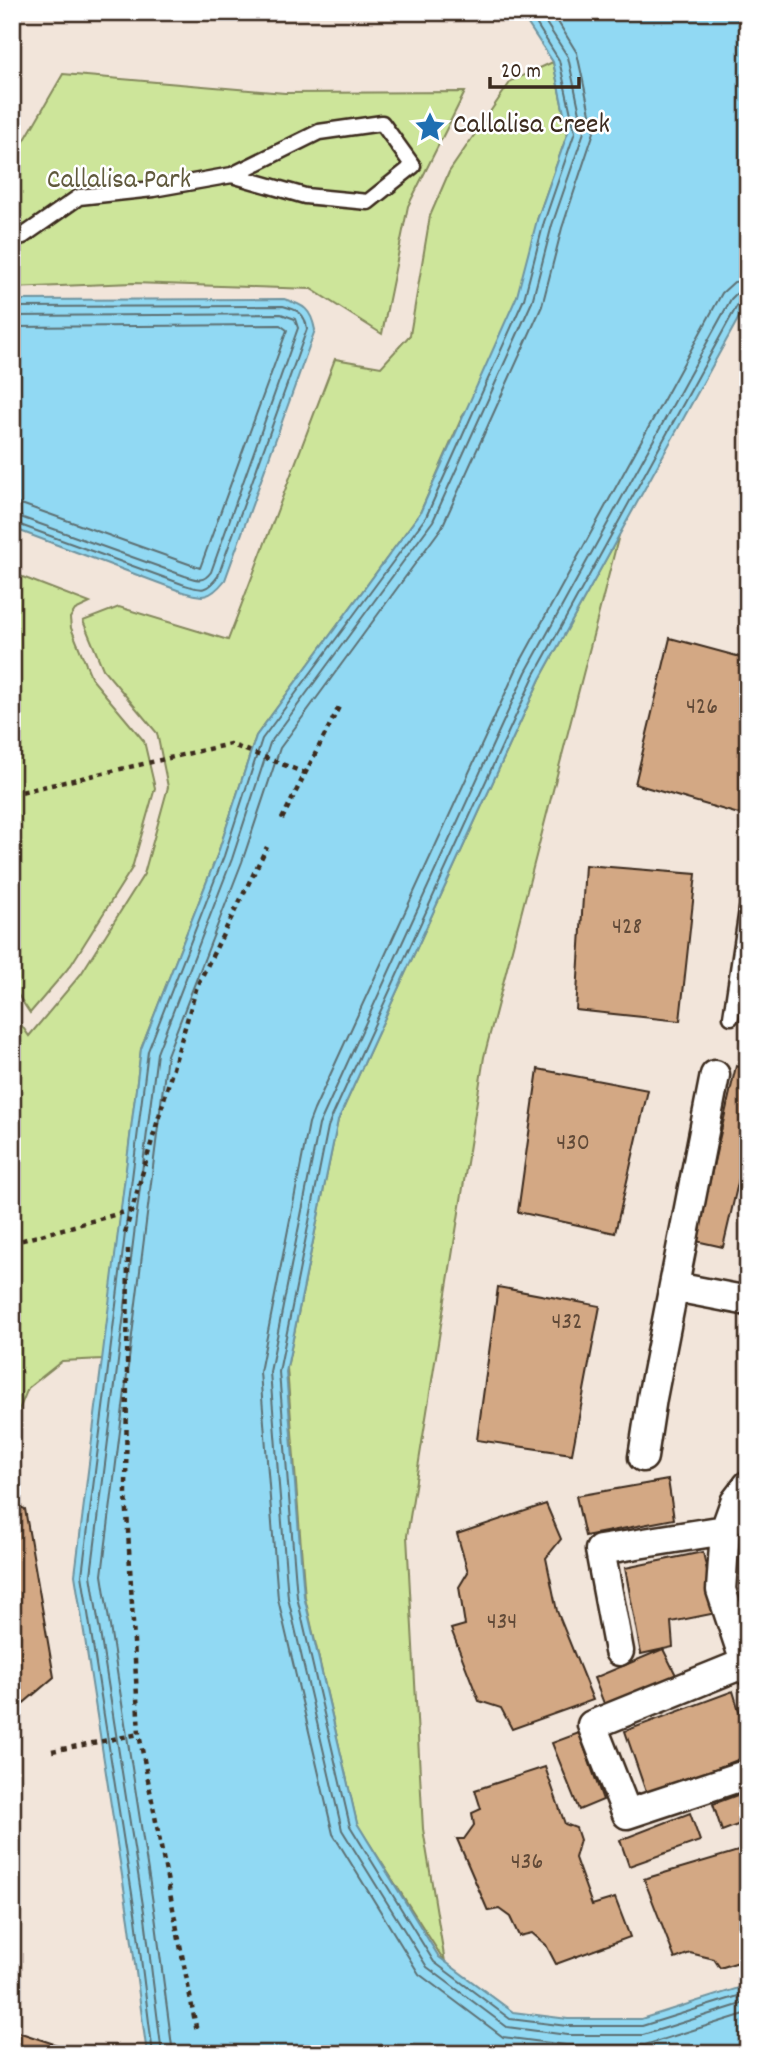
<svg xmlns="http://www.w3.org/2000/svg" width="760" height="2066" viewBox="0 0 760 2066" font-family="Dekko,sans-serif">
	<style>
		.green { fill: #cde59a; stroke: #84885c; stroke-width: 2 }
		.water { fill: #91d9f3; stroke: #6f939e; stroke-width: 2 }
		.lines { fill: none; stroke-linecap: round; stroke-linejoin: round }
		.shore { stroke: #5d7073; stroke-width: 2 }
		.building { fill: #d3a884; stroke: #3b2a1e; stroke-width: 2 }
		.service-casing { stroke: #3b2a1e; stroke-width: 19 }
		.minor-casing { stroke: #3b2a1e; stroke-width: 33 }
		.path { stroke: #3b2a1e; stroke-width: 4.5; stroke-dasharray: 5 5; stroke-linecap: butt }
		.service { stroke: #fff; stroke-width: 14 }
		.minor { stroke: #fff; stroke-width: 28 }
		.labels { text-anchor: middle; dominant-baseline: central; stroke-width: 5; stroke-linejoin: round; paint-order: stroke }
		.number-label { font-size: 24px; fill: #614a38 }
		.poi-label { font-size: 28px; fill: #3b2a1e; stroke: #fff; text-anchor: start }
		.park-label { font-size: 28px; fill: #60593d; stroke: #fff }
	</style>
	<rect width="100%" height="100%" fill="#f2e5da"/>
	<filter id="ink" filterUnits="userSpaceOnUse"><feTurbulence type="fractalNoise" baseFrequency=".0143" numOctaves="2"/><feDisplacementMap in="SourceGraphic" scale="14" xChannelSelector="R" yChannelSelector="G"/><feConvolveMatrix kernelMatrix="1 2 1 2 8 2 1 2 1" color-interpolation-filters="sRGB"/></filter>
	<g filter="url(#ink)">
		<path class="green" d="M553 62 568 132 537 220 565 276 462 417 420 513 256 736 218 853 141 1049 103 1359 62 1361 28 1388 12 1427V1012L29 1036 81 974 144 874 168 787 157 733 103 669 83 621 119 607 228 640 335 359 381 367 410 335 430 216 449 172 511 81Z
			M63 74 285 93 465 92 408 206 382 334 311 289 133 283 12 288V162Z
			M619 535 484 1057 407 1536 423 1829 445 1962 357 1824 305 1598 287 1368 338 1120 540 679Z
			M12 573 90 603 75 610 70 618 71 628 92 679 144 741 155 788 132 868 71 965 30 1013 12 986Z"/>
		<path class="water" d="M520 12H748V301L540 679 338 1120 286 1372 304 1596 357 1823 439 1957 513 2012 568 2019H641L748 1985V2054H147L129 1920 75 1575 141 1049 218 853 256 736 420 513 517 296 537 220 568 132 553 62Z
			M284 299C304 305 311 309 315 330L225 580C209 600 203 598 180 591L12 528V300Z"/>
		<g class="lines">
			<path class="shore" d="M748 280 734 282 722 293 517 668 314 1110 309 1123 260 1372 278 1599 333 1834 419 1974 503 2037 566 2045H645L748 2013
				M748 290 737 293 731 299 526 672 324 1114 319 1125 270 1372 288 1598 342 1830 427 1967 507 2027 567 2035H643L748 2002
				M748 299 738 304 534 676 332 1117 328 1127 279 1372 297 1597 350 1826 434 1962 510 2019 567 2026H642L748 1993
				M12 307 283 306C298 310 305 313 307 329L218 576C206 593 201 590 182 584L12 522
				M12 316 281 314 295 319 298 328 211 572C203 583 197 580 185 576L12 514
				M12 327 280 325 287 330 200 568 24 505 12 503
				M153 2054 136 1919 82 1575 148 1051 224 856 262 739 426 517 524 299 544 222 575 132 559 60 529 12
				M162 2054 145 1918 91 1575 157 1053 232 859 270 743 433 521 532 302 552 225 584 132 568 57 539 12
				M173 2054 155 1916 102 1575 167 1055 242 862 280 748 442 527 542 306 562 228 594 132 577 53 552 12"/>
		</g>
		<path class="building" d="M670 638 748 659V791L742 815 635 784Z
			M585 865 696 874 680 1021 576 1010Z
			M736 1066 748 1069V1140L723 1247 696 1241Z
			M538 1069 648 1090 615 1233 518 1212Z
			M498 1287 600 1306 572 1454 477 1440Z
			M668 1480 674 1519 585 1536 576 1496Z
			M12 1504 25 1509 54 1677 12 1713Z
			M546 1504 561 1539 546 1558 557 1611 593 1700 512 1729 501 1708 479 1701 451 1629 465 1625 459 1587 468 1572 457 1534Z
			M703 1552 716 1613 671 1622 673 1647 641 1654 625 1568Z
			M663 1649 676 1675 605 1706 594 1678Z
			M733 1691 748 1740V1756L647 1795 625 1731Z
			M579 1733 603 1800 579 1810 552 1743Z
			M545 1767 565 1824 576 1828 580 1840 575 1858 592 1905 615 1898 630 1937 556 1964 546 1945 532 1933 519 1936 510 1917 499 1909 488 1911 457 1839H464L474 1825 472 1813 481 1809 475 1790Z
			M748 1791V1821L722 1831 713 1804Z
			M690 1813 700 1841 629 1866 620 1840Z
			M748 1848V1959L720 1968 714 1959 690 1953 675 1959 644 1879Z
			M12 2030 75 2051 74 2054H12Z"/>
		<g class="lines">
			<defs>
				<path id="service" d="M12 239 23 236 79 197 153 189 232 175 319 132 382 123 413 166 368 202 305 196 232 175
					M731 1017 748 903"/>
				<path id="minor" d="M675 1287 748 1301
					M643 1457 652 1398 715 1075
					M748 1485 735 1502 725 1530 721 1590 748 1671
					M619 1651 600 1550 725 1530
					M745 1663 592 1725 627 1814 748 1774"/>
			</defs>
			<use href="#service" class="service-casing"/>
			<use href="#minor" class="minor-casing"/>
			<path class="path" d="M12 794 230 744 305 773
				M282 819 340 705
				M125 1233 197 986 267 847
				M12 1243 132 1210
				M128 1249 126 1493 139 1734 197 2032
				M52 1751 139 1734"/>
			<use href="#service" class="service"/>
			<use href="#minor" class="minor"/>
		</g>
	</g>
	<defs>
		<symbol id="sight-bare" viewBox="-9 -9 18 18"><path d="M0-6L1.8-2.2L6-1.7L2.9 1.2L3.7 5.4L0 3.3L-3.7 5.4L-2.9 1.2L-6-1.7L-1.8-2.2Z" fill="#1f6fb2" stroke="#fff" stroke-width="2.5" paint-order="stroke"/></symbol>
	</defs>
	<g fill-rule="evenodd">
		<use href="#sight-bare" x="408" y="105" width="44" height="44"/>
	</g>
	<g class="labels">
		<g class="number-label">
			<text x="702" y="708">426</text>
			<text x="627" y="928">428</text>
			<text x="573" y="1144">430</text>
			<text x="567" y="1323">432</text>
			<text x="502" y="1623">434</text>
			<text x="527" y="1863">436</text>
		</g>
		<g class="poi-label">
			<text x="453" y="127">Callalisa Creek</text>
		</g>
		<g class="park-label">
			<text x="119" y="182">Callalisa Park</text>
		</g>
	</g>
	<rect width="760" height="2066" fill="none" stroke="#fff" stroke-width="42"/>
	<rect x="21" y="21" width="718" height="2024" fill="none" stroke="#3b2a1e" stroke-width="2.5" filter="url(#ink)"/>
	<path d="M490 77v10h89v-10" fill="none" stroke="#3b2a1e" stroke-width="3.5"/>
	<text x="501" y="77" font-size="21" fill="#3b2a1e" stroke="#ffffff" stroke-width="5" paint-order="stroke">20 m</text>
</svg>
